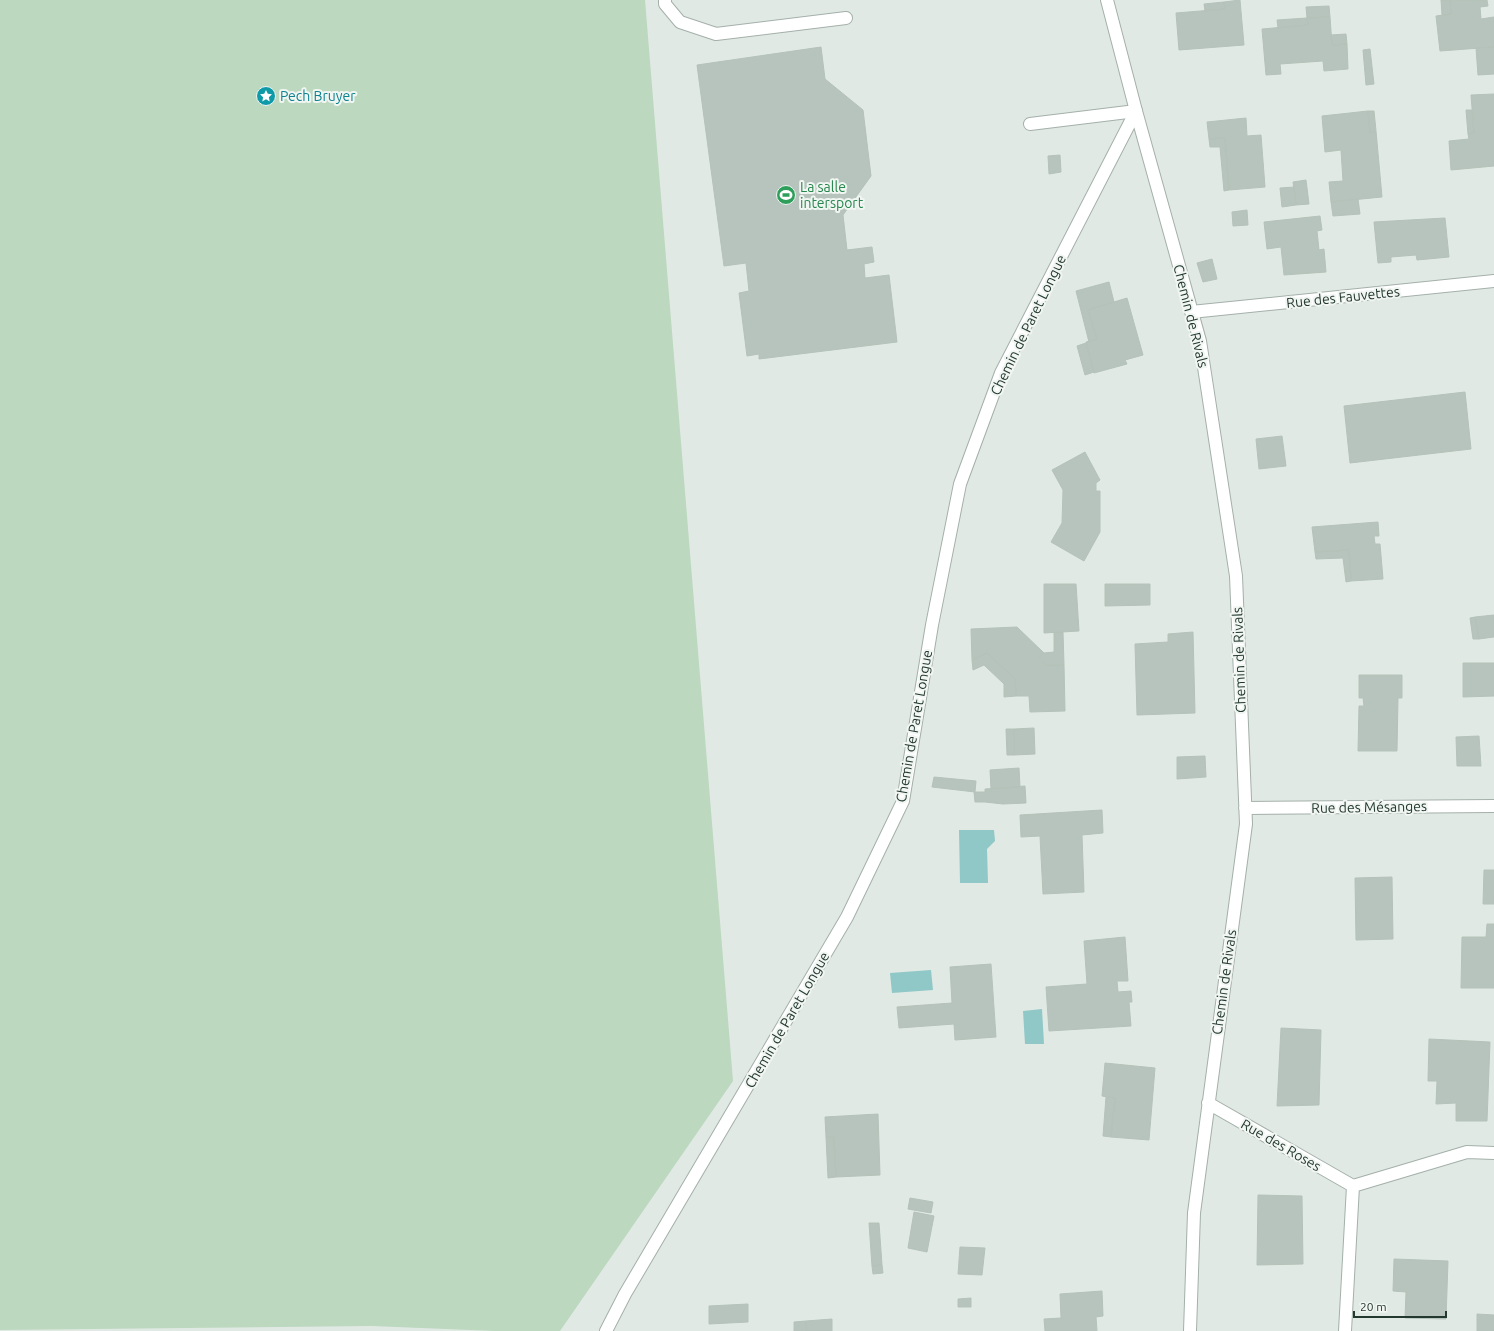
<svg xmlns="http://www.w3.org/2000/svg" width="1494" height="1331" viewBox="0 0 1494 1331" font-family="Ubuntu,sans-serif">
	<style>
		.green { fill: #bcd8bf }
		.water { fill: #8fc8c7 }
		.building { fill: #b7c4bd; stroke: #b4c2ba }
		.lines { fill: none; stroke-linecap: round; stroke-linejoin: round }
		.lane-casing { stroke: #a4b0aa; stroke-width: 14 }
		.street-casing { stroke: #a4b0aa; stroke-width: 14 }
		.lane { stroke: #fff; stroke-width: 12 }
		.street { stroke: #fff; stroke-width: 12 }
		.labels { text-anchor: middle; dominant-baseline: central; stroke-width: 4; stroke-linejoin: round; paint-order: stroke }
		.culture-label { font-size: 14px; fill: #0d838f; stroke: #f1f6f3; text-anchor: start }
		.leisure-label { font-size: 14px; fill: #27864d; stroke: #f1f6f3; text-anchor: start }
		.street-label { font-size: 14px; fill: #23382f; stroke: #f1f6f3 }
	</style>
	<rect width="100%" height="100%" fill="#e1e9e4"/>
	<path class="green" d="M0 0H645L733 1081 560 1331H495L372 1326 0 1330Z"/>
	<path class="water" d="M959 830H994L995 841 987 849 988 883H960Z
		M931 970 933 990 892 993 890 973Z
		M1042 1009 1044 1044H1025L1023 1011Z"/>
	<path class="building" d="M1240 0 1244 45 1179 50 1176 13 1225 9 1224 2Z
		M1441 0H1450L1451 14 1442 15Z
		M1450 0H1487L1488 6 1480 7 1481 19 1494 17V47L1440 51 1436 16 1451 14Z
		M1224 2 1225 9 1205 11 1204 4Z
		M1329 6 1330 17 1307 18 1306 7Z
		M1330 17 1332 45 1347 44 1348 69 1324 71 1323 61 1280 64 1281 74 1266 75 1262 29 1308 25 1307 18Z
		M1307 18 1308 25 1278 28 1277 20Z
		M1346 34 1347 44 1332 45 1331 35Z
		M821 47 825 79 863 110 871 176 843 215 847 250 872 247 874 262 864 264 865 278 889 275 897 342 759 359V354L747 356 739 293 749 291 746 263 724 266 697 65Z
		M1494 47V74L1478 75 1476 48Z
		M1370 49 1374 84 1366 85 1363 50Z
		M1494 94V166L1451 170 1449 141 1469 139 1468 134 1474 133 1471 95Z
		M1466 110H1472L1474 133 1468 134Z
		M1368 111 1370 133 1376 131 1382 197 1331 202 1329 182 1343 181 1341 150 1325 152 1322 116Z
		M1368 111H1374L1376 131 1370 133Z
		M1246 118 1247 136 1261 135 1265 187 1229 190 1225 138 1209 139 1207 122Z
		M1225 138 1229 190 1224 191 1220 147H1210L1209 139Z
		M1060 155 1061 172 1049 174 1048 156Z
		M1306 180 1309 204 1296 205 1293 182Z
		M1294 187 1296 205 1282 207 1280 188Z
		M1358 199 1360 214 1333 216 1331 202Z
		M1247 210 1248 225 1233 226 1232 212Z
		M1320 216 1322 230 1317 231 1319 250 1324 249 1326 272 1284 275 1281 247 1267 249 1264 222Z
		M1445 218 1449 257 1417 260 1416 255 1391 257V262L1378 263 1374 222Z
		M1212 259 1217 279 1203 282 1197 263Z
		M1109 282 1114 302 1088 310 1097 339 1089 342 1076 291Z
		M1127 298 1143 355 1125 360 1127 364 1094 373 1086 342 1097 339 1088 310Z
		M1086 343 1094 372 1085 375 1077 346Z
		M1465 392 1471 449 1350 463 1344 406Z
		M1282 436 1286 466 1259 469 1256 439Z
		M1085 452 1100 480 1096 483V491H1100V532L1084 561 1051 542 1062 523 1063 490 1052 470Z
		M1378 522 1379 536H1374L1375 544H1380L1383 579 1351 581 1349 550 1315 552 1312 527Z
		M1349 550 1351 581 1346 582 1343 558 1316 559 1315 552Z
		M1044 584H1076L1079 631 1044 633Z
		M1105 584H1150V605L1105 606Z
		M1494 615V637L1479 639 1475 617Z
		M1475 617 1479 639H1473L1470 618Z
		M1017 627 1044 653 1039 658 1046 665H1064L1065 711 1030 712 1029 696H1016L1015 679 987 653 972 660 971 629Z
		M1054 632H1063L1064 665H1046L1039 658 1044 653 1054 652Z
		M1193 632 1195 713 1137 715 1135 644 1168 642V634Z
		M987 653 1015 679 1016 696 1004 697V684L984 665 973 670 972 660Z
		M1463 663H1494V696L1463 697Z
		M1359 675H1402V698H1398L1397 751H1358L1359 706H1364L1363 698H1359Z
		M1034 728 1035 754 1014 755V729Z
		M1006 729H1014V755H1007Z
		M1479 736 1481 766H1457L1456 737Z
		M1205 756 1206 777 1177 779V757Z
		M1019 768 1020 787 991 789 990 770Z
		M934 777 976 781 975 792 932 787Z
		M1025 786 1026 803 1003 804 985 802H975L974 792H985V789Z
		M1102 810 1103 833 1082 835 1084 892 1043 894 1040 836 1021 837 1020 815Z
		M1484 870H1494V904H1483Z
		M1392 877 1393 939 1356 940 1355 878Z
		M1487 924H1494V988H1461L1462 937H1486Z
		M1125 937 1128 981H1117L1118 992 1131 991 1132 1002H1129L1131 1026 1049 1031 1046 987 1087 984 1084 941Z
		M991 964 996 1037 955 1040 954 1024 899 1028 897 1007 952 1003 950 967Z
		M1281 1028 1321 1030 1319 1105 1277 1106Z
		M1429 1039 1490 1042 1487 1121H1456V1103L1436 1104 1437 1081H1428Z
		M1105 1063 1155 1068 1149 1140 1111 1137 1115 1098 1102 1096Z
		M1106 1097 1115 1098 1111 1137 1103 1136Z
		M878 1114 880 1175 836 1177 834 1137H826L825 1117Z
		M826 1137H834L836 1177 828 1178Z
		M1258 1195 1302 1196 1303 1264 1257 1265Z
		M910 1198 933 1202 931 1213 908 1209Z
		M914 1212 934 1216 927 1252 908 1248Z
		M869 1223H879L882 1265 872 1266Z
		M960 1247 985 1248 982 1275 958 1274Z
		M1394 1259 1448 1261 1446 1319 1405 1318 1406 1292 1393 1291Z
		M882 1265 883 1273 873 1274 872 1266Z
		M1102 1291 1103 1316 1096 1317 1097 1331H1045L1044 1319 1061 1318 1060 1294Z
		M971 1298V1307H958V1299Z
		M748 1304V1322L709 1324V1306Z
		M1477 1314 1494 1315V1331H1477Z
		M832 1319V1331H806V1321Z
		M806 1321V1331H794V1322Z"/>
	<g class="lines">
		<defs>
			<path id="lane" d="M665 0V4L680 22 716 34 846 18
				M1030 124 1136 111"/>
			<path id="street" d="M1107 0 1136 111 1200 341 1236 576 1246 824 1194 1213 1190 1331
				M1191 312 1494 281
				M1245 808 1494 806
				M1208 1103 1353 1186 1467 1152 1494 1153
				M606 1331 625 1294 847 917 903 801 932 625 960 484 1001 373 1136 111
				M1345 1331 1353 1186"/>
		</defs>
		<use href="#lane" class="lane-casing"/>
		<use href="#street" class="street-casing"/>
		<use href="#lane" class="lane"/>
		<use href="#street" class="street"/>
	</g>
	<defs>
		<symbol id="sight-disc" viewBox="-11 -11 22 22"><circle r="9.5" fill="#0f9aa8" stroke="#f1f6f3"/><path d="M0-6L1.8-2.2L6-1.7L2.9 1.2L3.7 5.4L0 3.3L-3.7 5.4L-2.9 1.2L-6-1.7L-1.8-2.2Z" fill="#fff"/></symbol>
		<symbol id="stadium-disc" viewBox="-11 -11 22 22"><circle r="9.5" fill="#2e9e5b" stroke="#f1f6f3"/><path d="M0-5a6.5 5 0 1 0 0 10a6.5 5 0 1 0 0-10ZM-3.5-1.8h7v3.6h-7Z" fill="#fff"/></symbol>
	</defs>
	<g fill-rule="evenodd">
		<use href="#sight-disc" x="255" y="85" width="22" height="22"/>
		<use href="#stadium-disc" x="775" y="184" width="22" height="22"/>
	</g>
	<g class="labels">
		<g class="culture-label">
			<text x="280" y="96">Pech Bruyer</text>
		</g>
		<g class="leisure-label">
			<text x="800" y="187">La salle<tspan x="800" dy="16">intersport</tspan></text>
		</g>
		<g class="street-label">
			<text transform="translate(1343 297) rotate(-6)">Rue des Fauvettes</text>
			<text transform="translate(1191 316) rotate(76)">Chemin de Rivals</text>
			<text transform="translate(1028 325) rotate(-64)">Chemin de Paret Longue</text>
			<text transform="translate(1239 660) rotate(-92)">Chemin de Rivals</text>
			<text transform="translate(914 726) rotate(-80)">Chemin de Paret Longue</text>
			<text transform="translate(1369 807) rotate(-1)">Rue des Mésanges</text>
			<text transform="translate(1224 982) rotate(-82)">Chemin de Rivals</text>
			<text transform="translate(787 1020) rotate(-60)">Chemin de Paret Longue</text>
			<text transform="translate(1281 1145) rotate(30)">Rue des Roses</text>
		</g>
	</g>
	<path d="M1354 1311v6h92v-6" fill="none" stroke="#23382f" stroke-width="2"/>
	<text x="1360" y="1311" font-size="12" fill="#23382f" stroke="#f1f6f3" stroke-width="3" paint-order="stroke">20 m</text>
</svg>
